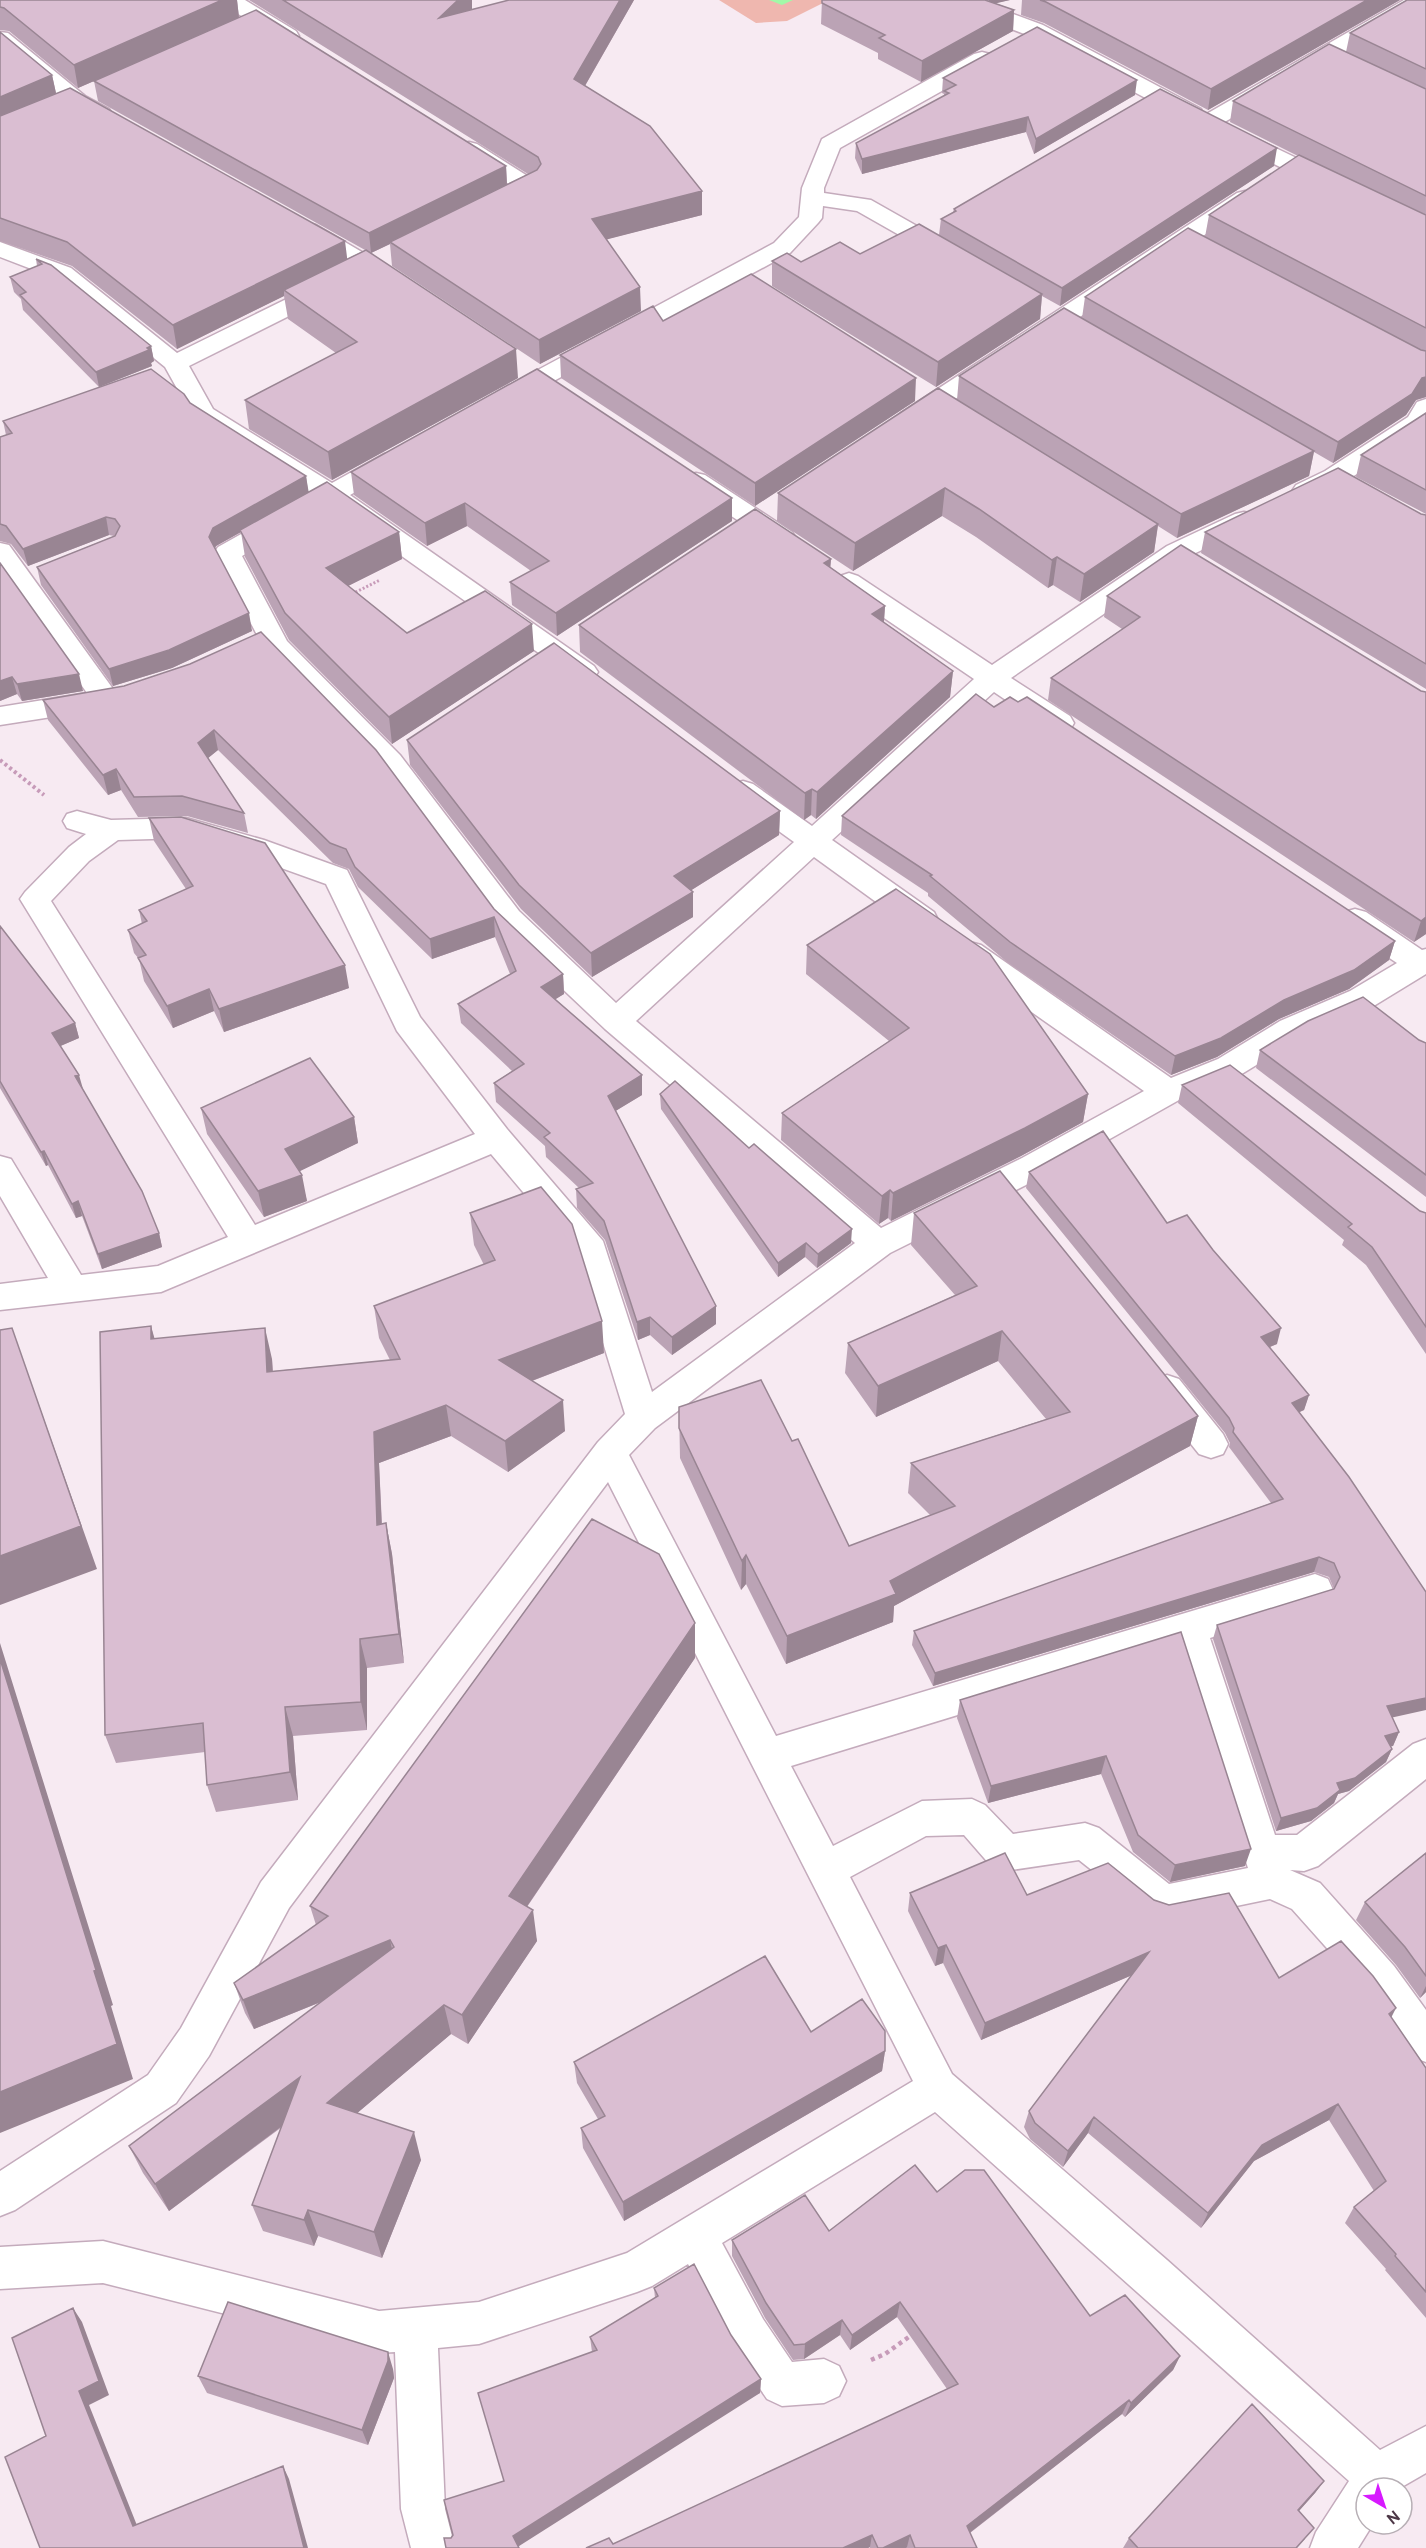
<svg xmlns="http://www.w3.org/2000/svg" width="1426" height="2548" viewBox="0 0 1426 2548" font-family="Overpass,sans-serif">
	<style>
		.green { fill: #efb7af }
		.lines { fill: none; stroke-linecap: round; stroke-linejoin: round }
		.stream { fill: #a1f9a8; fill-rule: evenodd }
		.minor-casing { stroke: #c4abbc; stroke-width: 3 }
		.path-far2 { stroke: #c79bb9; stroke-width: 3; stroke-dasharray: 2 2; stroke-linecap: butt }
		.path-far1 { stroke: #c79bb9; stroke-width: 4; stroke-dasharray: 3 3; stroke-linecap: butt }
		.path { stroke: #c79bb9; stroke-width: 4.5; stroke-dasharray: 4 4; stroke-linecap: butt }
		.minor { fill: #fff; fill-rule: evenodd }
		.wall { fill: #bba3b5 }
		.shaded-wall { fill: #998593 }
		.building { fill: #dabed2; stroke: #998593; stroke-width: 1.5 }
	</style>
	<rect width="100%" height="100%" fill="#f7eaf2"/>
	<path class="green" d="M719 0H829L787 21 756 23Z"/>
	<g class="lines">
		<path class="stream" d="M769 0H793L782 5Z"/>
		<defs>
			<path id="minor" d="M219 0H245L296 31 299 36 296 41 288 42 280 41 223 4Z
				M925 0H962L997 8 1043 25 1201 109 1203 116 1404 0H1426V5L1216 127 1208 129 1200 127 1197 122 1199 119H1185L1027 35 982 18 929 4Z
				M0 32 8 33 85 96 109 109 112 114 109 119C80 126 23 67 0 49Z
				M982 52 990 54 993 59 990 64 840 148 824 188V193L871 200 954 247 958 252 954 257 946 259 938 257 857 211 823 206 822 218 818 223 790 253 515 402 506 404 497 402 494 397 497 392 774 243 799 217 802 188 822 139 974 54Z
				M1236 129 1338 178 1341 183 1338 188 1330 190 1322 188 1228 141 1225 136 1228 131Z
				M469 142 477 144 537 182 540 187C532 199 508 209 494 206L490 201 494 196 512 186 461 154 458 149 461 144Z
				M1245 191 1253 193 1257 198 1253 203 919 423 910 426 901 423 897 418 901 413 1237 193Z
				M308 223 316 225 401 275 405 280 401 285 393 287 385 285 300 235 296 230 300 225Z
				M0 242 71 268 177 353 319 283 327 281 335 283 339 288 335 293 189 366 213 409 332 483 384 454 393 452 402 454 406 460 402 466 350 495 594 666 598 672 594 678 584 681 574 678 331 506 242 556 287 641 400 755 519 911 616 1003 794 842 733 798 729 791 733 784 743 781 753 784 812 826 974 679 840 588 836 582 840 576 849 573 858 576 992 665 1167 546 1235 514 1244 512 1253 514 1257 520 1253 526 1185 558 1011 678 1070 716 1074 723 1070 730 1060 732 1050 730 994 692 832 840 934 912 938 920 934 928 923 931 912 928 814 857 636 1021 881 1228 1022 1158 1144 1091 959 961 955 953 959 945 970 942 981 945 1171 1078 1218 1059 1280 1021 1350 991 1397 963 1344 928 1340 920 1344 912 1355 909 1366 912 1422 950 1426 949V974L1372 1007 1302 1037 1240 1075 1179 1100 1044 1176 890 1253 655 1428 629 1455 776 1736 1315 1574 1328 1579 1333 1590 1328 1601 1210 1638 1275 1835H1297L1413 1744 1426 1739V1779L1318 1866 1304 1871 1290 1870 1320 1883 1394 1966 1426 2010V2062L1412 2057 1366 1992 1292 1909 1270 1899 1164 1921 1150 1916 1079 1860 1005 1871 991 1866 964 1835 926 1836 850 1877 952 2074 1167 2260 1380 2450 1426 2426V2473L1400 2488H1366V2524H1373L1358 2548H1310L1316 2532 1349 2481 935 2112 722 2243 763 2319 792 2362 824 2359 839 2366 846 2381 839 2396 824 2403 782 2406 767 2399 733 2349 688 2264 652 2286 637 2292 479 2344 438 2348 445 2509 455 2548H411L401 2509 395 2352 379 2353 103 2283 0 2289V2247L103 2241 379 2311 479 2302 627 2253 913 2081 608 1482 289 1908 209 2056 176 2103 15 2210 0 2216V2171L148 2075 181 2028 261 1882 598 1442 625 1414 576 1255 491 1154 161 1292 0 1310V1284L48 1278 0 1196V1156L11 1159 81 1275 158 1266 228 1237 20 899 25 892 69 847 86 834 67 828 63 821 67 814 77 811 111 820 186 818 264 840 347 870 420 1017 507 1129 603 1241 652 1392 855 1243 605 1029 497 927 380 769 266 652 214 553 218 547 313 494 194 419 165 367 55 278 0 257ZM186 838 245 855 326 884 397 1031 475 1134 255 1225 51 901 89 861 118 840ZM1177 1648 1248 1868 1169 1884 1099 1828 1085 1823 1013 1834 985 1805 972 1799 922 1801 833 1846 791 1766Z
				M1426 399V428C1404 442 1326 499 1305 499 1302 499 1299 497 1296 497L1292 491 1296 485 1325 471 1408 417 1417 402Z
				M696 473 705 475 792 532 796 538 792 544 783 546 774 544 687 487 683 481 687 475Z
				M0 543 9 545 116 693 120 700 116 707 0 725V707L87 693 0 570Z
				M1167 1375 1179 1379 1223 1434 1228 1444 1223 1454 1211 1458 1199 1454 1155 1399 1150 1389 1155 1379Z"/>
		</defs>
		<use href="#minor" class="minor-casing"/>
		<path class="path-far2" d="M352 594 380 580"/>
		<path class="path-far1" d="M0 760 44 795"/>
		<path class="path" d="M871 2360 885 2354 913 2334"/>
		<use href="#minor" class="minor"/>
	</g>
	<path class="wall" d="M0 0H237L239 17 506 166 507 184 528 174 249 0H472V9L634 0 585 86 702 215 607 239 641 311 540 364 392 266 390 244 371 253 518 378 332 480 249 429 245 400 336 353 288 319 284 296 177 349 72 266 0 241V32L52 75 56 93 347 259 365 250 98 101 94 81 78 88 9 31 0 30Z
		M822 0H1010L995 3 1014 10 1013 31 921 82 878 59V53L821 24Z
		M1022 0H1400L1208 110 1044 23 1021 15Z
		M1426 0V397L1416 400 1406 415 1333 463 1314 452 1309 476 1177 538 1158 526 1154 552 1080 602 1053 585 1048 588 976 537 942 516 853 571 777 521 778 493 957 400 959 376 1082 318 1085 297 1423 351 1205 237 1209 215 1298 156 1230 122 1233 101 1346 52 1350 33Z
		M943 78 1135 95 1034 154 1026 132 862 174 855 158 856 143 944 96V94L942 93Z
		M1274 166 1060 306 1042 296 1040 319 936 387 772 286V261L801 262 860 254 939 235 941 219 953 212 954 209Z
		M36 259 151 346 154 361 151 363 152 366 99 387 23 310 21 299 14 292 10 277 37 266Z
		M663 321 915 401 755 506 561 378 560 355Z
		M190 403 306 476 308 492 399 532 402 559 348 586 407 633 534 651 392 744 289 640 245 557 241 532 216 546 215 548 252 631 172 668 113 686 41 585 37 567 114 536 109 535 28 566 11 544 0 541V437L6 435 3 421Z
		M1426 413V514L1356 477 1361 455Z
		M351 472 732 521 557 636 512 605 510 582 531 571 467 526 427 546 354 495Z
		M1421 514 1426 515V689L1201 553 1205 532Z
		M831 559 830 567 885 606 884 622 953 671 950 697 816 819 811 815 804 820 580 652 579 625Z
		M0 563 83 691 22 701 17 694 0 701Z
		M1107 596 1421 691 1426 934 1414 942 1048 700 1051 678 1122 629 1104 617Z
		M190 664 494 909 563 974 564 994 555 999 642 1075V1095L615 1111 716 1306V1324L672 1355 650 1335 638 1340 605 1240 577 1208 576 1189 579 1188 546 1157 545 1146 496 1102 494 1083 512 1071 461 1023 458 1004 510 974 495 937 432 959 358 887 349 869 333 863 218 750 208 758 244 813 248 833 187 816 138 817 121 790 108 795 48 720 43 700 124 686Z
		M994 707 1395 941 1389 960 1349 989 1279 1019 1217 1057 1171 1075 1007 962 928 896V893L841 835 842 816Z
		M407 740 780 811 779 835 690 891 693 892V917L592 977 521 909 410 765Z
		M149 818 349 988 224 1032 214 1011 173 1028 144 981 139 959 134 953 128 930 142 924 139 910 186 889 154 841Z
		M0 926 75 1023 79 1038 60 1046 159 1233 162 1247 102 1269 82 1216 76 1218 48 1165 46 1166 0 1088Z
		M807 945 1088 1094 1083 1122 1021 1156 891 1221 888 1218 879 1224 781 1140 782 1113 889 1041 806 974Z
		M1419 1040 1426 1043V1197L1256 1068 1260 1050Z
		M1182 1085 1420 1211 1426 1213V1354L1366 1265 1342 1245 1344 1240 1178 1103Z
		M660 1094 749 1148 851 1243 817 1268 805 1257 778 1277 661 1109Z
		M201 1108 354 1117 358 1143 299 1171 307 1201 264 1217 207 1134Z
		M1029 1172 1167 1223 1277 1344 1270 1347 1309 1395 1304 1410 1299 1412 1392 1718 1399 1732 1393 1746H1390L1392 1749 1386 1762 1349 1791 1338 1794 1334 1803 1311 1821 1276 1831 1213 1639 1217 1625 1334 1589 1329 1577 1314 1572 933 1686 912 1645 914 1631 1271 1503 1229 1447 1230 1443 1225 1433 1026 1188Z
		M470 1213 604 1353 532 1381 565 1431 508 1472 451 1436 379 1463 382 1524 386 1523 392 1554 404 1663 367 1668V1730L293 1736 298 1800 216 1812 207 1785 205 1752 116 1763 105 1735 151 1326 154 1339 272 1359 273 1371 390 1360 379 1338 374 1306 484 1265 474 1245Z
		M914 1213 1198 1416 1190 1446 894 1606 893 1622 786 1664 746 1584 741 1590 680 1458 679 1407 792 1441 849 1546 930 1515 908 1493 911 1463 1046 1419 998 1361 876 1417 845 1373 848 1343 955 1295 911 1245Z
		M1181 1632 1245 1866 1170 1882 1133 1852 1101 1774 988 1803 957 1718 960 1700Z
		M695 1658 527 1907 537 1941 468 2044 451 2034 357 2113 421 2160 382 2258 318 2236 314 2246 263 2231 252 2205 282 2127 169 2211 143 2173 129 2146 321 2002 254 2029 245 2013 234 1983 316 1925 310 1906Z
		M1426 1853V1992L1420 1998 1396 1965 1356 1920 1365 1902Z
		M910 1893 1027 1895 1154 1900 1279 1978 1391 2017 1426 2068V2318L1385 2270 1386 2269 1345 2223 1354 2207 1374 2191 1329 2120 1254 2161 1201 2228 1088 2133 1063 2167 1030 2139 1024 2127 1029 2111 1132 1975 981 2040 943 1963 935 1966 908 1911Z
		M811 2032 885 2051 882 2071 624 2221 583 2148 581 2128 598 2119 577 2083 574 2062Z
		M937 2192 1090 2316 1180 2356 1173 2370 1125 2417 1122 2414 970 2533 977 2548H870V2547L868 2548H586L613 2544 947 2389 897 2317 850 2350 840 2335 804 2359 793 2360 765 2318 732 2256V2240L829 2231Z
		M654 2288 731 2335 761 2379 760 2393 451 2538 504 2481 592 2352 590 2337 655 2298Z
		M393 2369 394 2378 368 2445 207 2393 198 2376Z
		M1324 2481 1315 2493 1299 2511 1305 2539 1297 2548H1123L1129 2538Z"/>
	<path class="shaded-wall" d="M222 0H237L239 18 78 88 74 65Z
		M458 0H472V11L439 18Z
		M620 0H634L575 103 574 79Z
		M989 0H1010L989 5Z
		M1367 0H1400L1208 110 1211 89Z
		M1014 10 1013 31 921 82 922 61Z
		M52 75 57 98 0 124V97Z
		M1137 80 1135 95 1034 154 1036 139Z
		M1028 117 1026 132 862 174V159Z
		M1277 148 1274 166 1060 306 1062 288Z
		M506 166 507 186 390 242V244L371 253 369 233Z
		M702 191V215L593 243 592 219Z
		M345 241 348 265 284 290V296L177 349 173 325Z
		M640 287 641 311 540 364 539 340Z
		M1042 294 1040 319 936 387 938 362Z
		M151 346 154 361 151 363 152 366 99 387 96 372Z
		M516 349 518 378 332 480 328 452Z
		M1426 377V397L1416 400 1406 415 1333 463 1338 442 1422 378Z
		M916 378 915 401 755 506V483Z
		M1314 451 1309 476 1177 538 1181 514Z
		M306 476 309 494 240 530 241 532 216 546 212 554 209 537 213 528Z
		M945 488 942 516 853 571 855 543Z
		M732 498V521L557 636 556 613Z
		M465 503 467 526 427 546 425 523Z
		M106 517 109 535 28 566 23 549Z
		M1158 524 1154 552 1080 602 1084 574Z
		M399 532 402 559 330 595 326 568Z
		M1057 557 1053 585 1048 588 1052 560Z
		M831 559 829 586 824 563Z
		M885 606 883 633 872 614Z
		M249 613 252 631 172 668 113 686 109 669Z
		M532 624 534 651 392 744 389 717Z
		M953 671 950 697 816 819 817 792Z
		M79 674 83 691 22 701 17 684Z
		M12 677 17 694 0 701V681Z
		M214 730 218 750 202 763 198 743Z
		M116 769 121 790 108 795 103 775Z
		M812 789 811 815 804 820 805 793Z
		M780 811 779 835 674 901V876Z
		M693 892V917L592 977 591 953Z
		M494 917 495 937 432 959 430 939Z
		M1426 917V934L1414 942 1421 921Z
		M1395 941 1389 960 1349 989 1279 1019 1217 1057 1171 1075 1175 1056Z
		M345 965 349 988 224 1032 219 1009Z
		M563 974 564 994 543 1007 541 987Z
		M209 989 214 1011 173 1028 167 1006Z
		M75 1023 79 1038 56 1048 52 1033Z
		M79 1075 83 1089 75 1076Z
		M642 1075V1095L609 1115 608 1096Z
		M1088 1094 1083 1122 1021 1156 891 1221 893 1193Z
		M354 1117 358 1143 290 1176 285 1149Z
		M44 1151 48 1165 46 1166 41 1152Z
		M302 1175 307 1201 264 1217 258 1191Z
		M890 1190 888 1218 879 1224 882 1196Z
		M78 1201 82 1216 76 1218 72 1204Z
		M852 1229 851 1243 817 1268 818 1254Z
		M159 1233 162 1247 102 1269 98 1254Z
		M806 1243 805 1257 778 1277V1263Z
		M716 1306V1324L672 1355V1337Z
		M650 1317V1335L638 1340 637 1322Z
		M602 1321 604 1353 503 1392 499 1360Z
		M151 1326 160 1358 151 1339Z
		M265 1328 272 1359 274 1403 267 1372Z
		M1281 1328 1277 1344 1257 1352 1261 1337Z
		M1002 1331 998 1361 876 1417 878 1386Z
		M28 1374 97 1569 0 1605V1556Z
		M1309 1395 1304 1410 1287 1418 1292 1403Z
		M563 1400 565 1431 508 1472 505 1441Z
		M446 1405 451 1436 379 1463 383 1555 377 1525 374 1432Z
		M1198 1416 1190 1446 894 1606 893 1622 786 1664 787 1636Z
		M386 1523 392 1554 404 1663 399 1634Z
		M746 1555V1584L741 1590 742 1561Z
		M1319 1557 1314 1572 933 1686 935 1673Z
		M695 1623V1658L513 1927 509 1896Z
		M360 1639 367 1668V1730L361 1702Z
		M0 1643 113 2005 111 2006 133 2079 0 2133Z
		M1426 1698V1710L1381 1720 1387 1706Z
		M285 1707 293 1736 298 1800 290 1772Z
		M1399 1732 1393 1746 1379 1749 1385 1736Z
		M1392 1749 1386 1762 1349 1791 1338 1794 1334 1803 1311 1821 1276 1831 1281 1818Z
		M1106 1756 1101 1774 988 1803 991 1786Z
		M1251 1849 1245 1866 1170 1882 1175 1865Z
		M533 1910 537 1941 468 2044 462 2015Z
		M390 1940 397 1971 254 2029 243 2000Z
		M946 1945 943 1963 935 1966 938 1948Z
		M1149 1952 1144 1970 981 2040 985 2023Z
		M1426 1986V1992L1420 1998Z
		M444 2005 451 2034 336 2131 327 2103Z
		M1396 2008 1387 2026 1389 2014Z
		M885 2051 882 2071 624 2221 623 2202Z
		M300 2077 310 2105 169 2211 155 2184Z
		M1338 2104 1329 2120 1254 2161 1201 2228 1208 2213 1262 2145Z
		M1094 2117 1088 2133 1063 2167 1068 2151Z
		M414 2132 421 2160 382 2258 374 2232Z
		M308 2210 318 2236 314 2246 304 2220Z
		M900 2302 897 2317 850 2350 852 2335Z
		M73 2308 82 2322 109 2395 89 2405 142 2538 133 2526 79 2391Z
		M842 2320 840 2335 804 2359 805 2344Z
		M388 2352 393 2369 394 2378 368 2445 362 2430Z
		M1180 2356 1173 2370 1125 2417 1131 2403Z
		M761 2379 760 2393 516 2548 513 2536Z
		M1129 2400 1122 2414 963 2538 967 2526Z
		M283 2466 289 2479 308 2548H304Z
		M1324 2481 1315 2493 1289 2522 1298 2510Z
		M872 2535 870 2547 868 2548H843Z
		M910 2535 907 2547 906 2548H883Z"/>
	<path class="building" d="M0 0H222L74 65 4 8 0 7Z
		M283 0H458L439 18 509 0H620L574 79 650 126 702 191 592 219 640 287 539 340 390 242 537 170 541 164 538 157Z
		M822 0H985L1014 10 922 61 879 38 885 35 822 3Z
		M1040 0H1367L1211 89 1046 2Z
		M1407 0H1426V69L1350 33Z
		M256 10 506 166 369 233 94 81Z
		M1037 27 1137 80 1036 139 1028 117 862 159 856 143 949 93 944 91 956 85 943 78Z
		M0 32 52 75 0 97Z
		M1329 44 1426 89V196L1233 101Z
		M70 88 345 241 173 325 67 242 0 218V116Z
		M1160 89 1277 148 1062 288 941 219 956 211 954 209Z
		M1299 155 1426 215V328L1209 215Z
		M919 224 1042 294 938 362 772 261 787 253 801 262 840 242 860 254Z
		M1188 228 1421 350 1426 351V377L1422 378 1412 394 1338 442 1085 297Z
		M366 250 516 349 328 452 245 400 357 342 284 290Z
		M36 259 51 265 151 346 147 348 149 350 96 372 20 295 26 292 10 277 42 264Z
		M751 274 916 378 755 483 560 355 653 306 663 321Z
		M1064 308 1314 451 1181 514 959 376Z
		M151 369 184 394 190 403 306 476 213 528 209 537 249 613 169 650 109 669 37 567 115 536 120 526 115 519 106 517 23 549 6 526 0 524V437L12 433 3 421Z
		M537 369 732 498 556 613 510 582 549 561 465 503 425 523 351 472Z
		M938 388 1158 524 1084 574 1057 557 1052 560 979 509 945 488 855 543 778 493Z
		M1426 413V490L1361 455Z
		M1338 468 1421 514 1426 515V664L1205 532Z
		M327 482 399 532 326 568 407 633 485 591 532 624 389 717 285 613 240 530Z
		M755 509 831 559 824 563 885 606 872 614 953 671 817 792 812 789 805 793 579 625Z
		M1181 545 1421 691 1426 692V917L1421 921 1051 678 1140 617 1107 596Z
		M0 563 79 674 17 684 12 677 0 681Z
		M261 632 376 750 494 909 563 974 541 987 642 1075 608 1096 716 1306 672 1337 650 1317 637 1322 604 1221 576 1189 593 1183 544 1137 550 1133 494 1083 524 1064 458 1004 516 971 494 917 430 939 355 867 346 849 330 843 214 730 198 743 244 813 182 796 134 797 116 769 103 775 43 700 124 686 190 664Z
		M554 643 780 811 674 876 693 892 591 953 519 885 407 740Z
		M976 694 994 707 1010 697 1018 702 1027 697 1395 941 1354 970 1284 1000 1221 1038 1175 1056 1010 942 930 876 932 875 842 816Z
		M181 817 265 843 345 965 219 1009 209 989 167 1006 138 958 146 955 128 930 147 921 139 910 193 886 149 818Z
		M896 889 990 954 1088 1094 1025 1128 893 1193 890 1190 882 1196 782 1113 909 1028 807 945Z
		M0 926 75 1023 52 1033 79 1075 75 1076 142 1191 159 1233 98 1254 78 1201 72 1204 44 1151 41 1152 0 1081Z
		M1363 997 1419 1040 1426 1043V1175L1260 1050 1308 1021Z
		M310 1058 354 1117 285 1149 302 1175 258 1191 201 1108Z
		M1230 1065 1420 1211 1426 1213V1327L1372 1247 1348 1227 1352 1224 1182 1085Z
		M675 1081 749 1148 754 1144 852 1229 818 1254 806 1243 778 1263 660 1094Z
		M1103 1131 1167 1223 1187 1215 1213 1250 1281 1328 1261 1337 1309 1395 1292 1403 1349 1477 1426 1592V1698L1387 1706 1399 1732 1385 1736 1392 1749 1355 1778 1337 1783 1340 1790 1317 1808 1281 1818 1217 1625 1334 1589 1340 1577 1334 1563 1319 1557 935 1673 914 1631 1283 1499 1233 1432 1234 1428 1229 1418 1029 1172Z
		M1000 1171 1198 1416 890 1581 896 1594 787 1636 746 1555 742 1561 679 1428V1407L761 1380 792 1441 798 1439 849 1546 955 1506 911 1463 1070 1412 1002 1331 878 1386 848 1343 977 1286 914 1213Z
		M541 1187 572 1224 602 1321 499 1360 563 1400 505 1441 446 1405 374 1432 377 1525 386 1523 399 1634 360 1639 361 1702 285 1707 290 1772 207 1785 203 1723 105 1735 100 1332 151 1326V1339L265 1328 267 1372 400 1359 374 1306 495 1260 470 1213Z
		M12 1328 81 1526 0 1556V1330Z
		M592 1519 659 1554 695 1623 509 1896 533 1910 462 2015 444 2005 327 2103 414 2132 374 2232 308 2210 304 2220 252 2205 300 2077 155 2184 129 2146 394 1947 390 1940 243 2000 234 1983 328 1916 310 1906Z
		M1181 1632 1251 1849 1175 1865 1138 1835 1106 1756 991 1786 960 1700Z
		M0 1659 96 1970 94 1971 117 2044 0 2092Z
		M1005 1853 1027 1895 1108 1863 1154 1900 1169 1905 1229 1893 1279 1978 1341 1941 1373 1976 1396 2008 1389 2014 1426 2068V2292L1395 2256 1396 2254 1354 2207 1386 2181 1338 2104 1262 2145 1208 2213 1094 2117 1068 2151 1035 2123 1029 2111 1149 1952 985 2023 946 1945 938 1948 910 1893Z
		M1426 1853V1976L1405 1947 1365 1902Z
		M765 1956 811 2032 862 1999 885 2031V2051L623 2202 581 2128 605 2116 574 2062Z
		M915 2165 937 2192 965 2170H984L1090 2316 1125 2295 1180 2356 1131 2403 1129 2400 967 2526 977 2548H915L910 2535 883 2548H878L872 2535 843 2548H586L609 2538 613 2544 958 2384 900 2302 852 2335 842 2320 805 2344 794 2345 766 2303 732 2240 805 2195 829 2231Z
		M694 2264 731 2335 761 2379 513 2536 519 2548H446L444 2538H451L453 2535 444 2500 504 2481 478 2393 597 2350 590 2337 658 2296 654 2288Z
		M228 2302 388 2352V2361L362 2430 198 2376Z
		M73 2308 99 2381 79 2391 133 2526 283 2466 304 2548H40L5 2457 46 2436 12 2338Z
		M1252 2404 1324 2481 1298 2510 1314 2528 1296 2548H1138L1129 2538Z"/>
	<g transform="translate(1384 2506) rotate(141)"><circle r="28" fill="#ffffff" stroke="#b7afb5" stroke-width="1.5"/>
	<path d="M0-4.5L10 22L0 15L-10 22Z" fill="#d719ff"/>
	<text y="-9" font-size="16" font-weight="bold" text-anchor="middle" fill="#4c3746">N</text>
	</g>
</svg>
